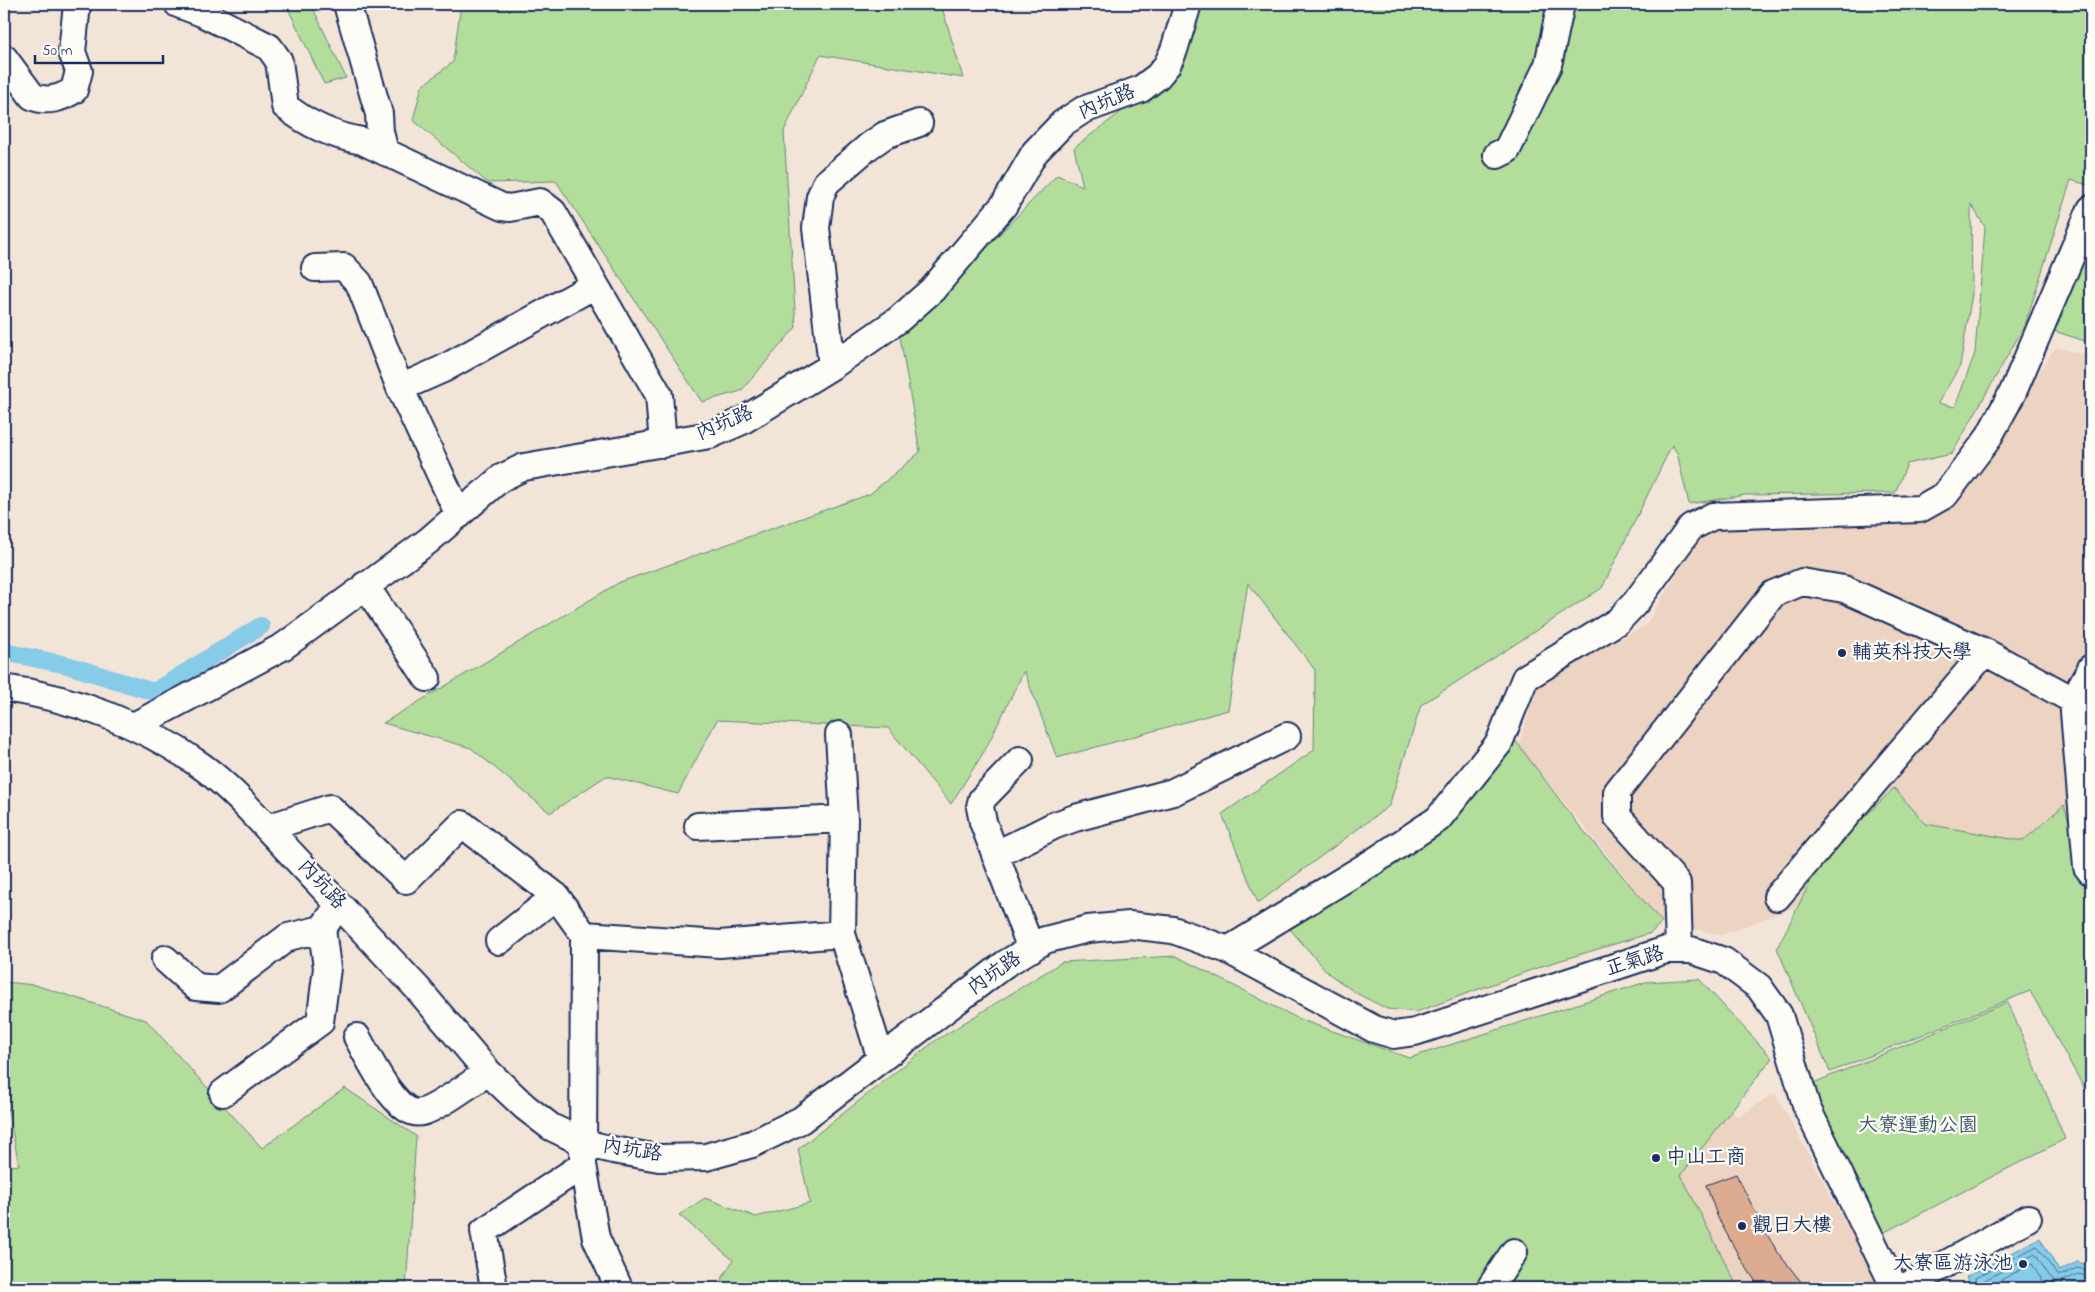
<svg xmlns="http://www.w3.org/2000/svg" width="2095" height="1292" viewBox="0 0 2095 1292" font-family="'Indie Flower','LXGW WenKai TC',sans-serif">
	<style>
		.built { fill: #ecd3c2 }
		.green { fill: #b2dd9b; stroke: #66867c; fill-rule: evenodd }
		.water { fill: #86cbe7; stroke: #5b8db0 }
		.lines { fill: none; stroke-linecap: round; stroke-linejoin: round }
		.shore { stroke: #466d95; stroke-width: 1 }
		.canal { stroke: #86cbe7; stroke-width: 18 }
		.building { fill: #ddac90; stroke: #1b2f5e }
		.minor-casing { stroke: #1b2f5e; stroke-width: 30 }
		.minor { stroke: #fdfcf7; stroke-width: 26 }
		.poi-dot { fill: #1b2f5e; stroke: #fdfcf7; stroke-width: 2 }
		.labels { text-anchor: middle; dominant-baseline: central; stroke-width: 4.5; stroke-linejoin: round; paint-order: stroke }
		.street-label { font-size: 20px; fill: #1b2f5e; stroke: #fdfcf7 }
		.poi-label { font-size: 20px; fill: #1b2f5e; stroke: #fdfcf7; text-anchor: start }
		.park-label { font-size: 20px; fill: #415a6d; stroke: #fdfcf7 }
	</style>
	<rect width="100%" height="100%" fill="#f3e4d8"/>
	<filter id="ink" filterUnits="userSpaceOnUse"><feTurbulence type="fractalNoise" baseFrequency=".02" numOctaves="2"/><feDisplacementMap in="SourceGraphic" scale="10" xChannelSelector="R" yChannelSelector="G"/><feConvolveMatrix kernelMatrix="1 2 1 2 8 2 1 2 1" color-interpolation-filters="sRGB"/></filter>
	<g filter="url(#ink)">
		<path class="built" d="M2056 347 2091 357V883L1859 882 1722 935 1662 922 1518 746 1539 682 1646 625 1704 527 1942 513Z
			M1676 1070 1738 1117 1775 1093 1881 1288H1457Z"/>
		<path class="green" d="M286 4H311L346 78 324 84Z
			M461 4H941L963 78 820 55 784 131 796 327 741 391 702 402 556 181 488 183 413 120 422 86 453 62Z
			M1196 4H2091V186L2071 180 2025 325 1952 454 1907 464 1895 493 1745 495 1689 504 1677 453 1672 445 1602 588 1421 705 1389 806 1258 903 1222 814 1314 750 1315 670 1248 583 1228 710 1057 758 1024 671 985 750 951 804 888 728 717 720 678 794 606 776 550 813 471 748 383 723 620 582 870 494 920 452 900 337 1057 175 1083 186 1074 148 1130 105 1184 44ZM1971 204 1985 227 1975 353 1955 407 1938 403 1960 366 1972 294Z
			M2091 241V343L2048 329Z
			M1512 736 1577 823 1662 922 1651 933 1545 965 1416 1012 1387 1009 1356 993 1329 974 1275 912 1313 881 1372 858 1444 815Z
			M1894 788 1926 824 2023 841 2064 805 2091 895V1100L2030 991 1830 1072 1777 948 1822 859Z
			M1176 956 1299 1019 1409 1058 1646 982 1699 979 1772 1058 1681 1175 1738 1288H721L719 1284 733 1260 679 1215 705 1198 756 1217 810 1203 798 1149 935 1041 1062 962Z
			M4 982 35 985 146 1020 262 1148 345 1088 416 1136 406 1288H4V1167L19 1165 4 1091Z
			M2008 1002 2065 1139 1881 1234 1811 1084Z"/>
		<path class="water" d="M2040 1238 2059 1271 2077 1262 2091 1266V1288H1972L1966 1277Z"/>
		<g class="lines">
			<path class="shore" d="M1976 1288 1975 1278 2037 1246 2057 1275H2062L2077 1268 2091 1271
				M1982 1288 1983 1281 2035 1254 2050 1277 2055 1281H2063L2078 1274 2091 1277
				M1990 1288 1991 1285 2032 1264 2044 1282 2054 1288"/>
			<path class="canal" d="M4 652 67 665 154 692 261 626"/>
		</g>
		<path class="building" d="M1736 1174 1766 1233 1779 1254 1806 1288H1760L1740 1258 1718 1218 1706 1185Z"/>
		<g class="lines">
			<defs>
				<path id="minor" d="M178 4 202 13 269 47 279 61 285 106C307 124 334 136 362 141L502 207 510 208 540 202 553 212 659 395 663 444
					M347 4 379 114 380 132 385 152
					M4 58 32 96C46 103 62 98 74 90L79 71 72 52 77 4
					M1497 155 1507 150 1548 65 1561 4
					M315 268 344 267 359 283 400 388 459 515
					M832 366 816 228 820 197 826 183 869 146 885 135 919 123
					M400 388 443 369 595 285
					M365 585 427 678
					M2091 668 2073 700 2087 867 2091 872
					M4 688C73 698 143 724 200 765 220 779 237 796 254 814L418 989 488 1072 525 1107 551 1127 584 1143 613 1150 659 1158 706 1157 752 1144 801 1120 1005 964 1045 940 1088 929 1129 925 1173 930 1228 950 1374 1029 1394 1035 1415 1032 1666 950H1691L1724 961 1759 987 1779 1015 1807 1108 1895 1288
					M134 726 284 646 428 541 501 478 524 467 710 435 742 421 832 366 898 320 932 290 1004 205 1035 152 1063 123 1083 110 1141 89 1158 76 1167 65 1174 50 1188 4
					M839 735 844 819 842 934 881 1059
					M1020 760 982 799 980 807 983 822 1031 949
					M698 826 844 819
					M267 828 330 808 406 880 462 824 556 896 584 935 720 944 842 934
					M995 855 1053 826 1075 818 1173 792 1287 736
					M1777 897 1985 652
					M584 935 583 1165 596 1238 619 1288
					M499 941 556 896
					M1228 950 1373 862 1438 819 1499 743 1525 678 1618 621 1636 602 1691 527 1713 516 1920 509 1945 495 1987 440 2013 392 2091 209
					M1679 950 1677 883 1617 816V792L1773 594 1802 582 1844 589 1985 652 2091 710
					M165 959 196 987 219 989 288 937 322 929 339 905
					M357 1037C368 1056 397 1119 422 1112 436 1109 473 1082 488 1072
					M223 1093 320 1022 327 968 322 929
					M494 1288 484 1231 583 1165
					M1490 1288 1514 1252
					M1903 1288 2028 1218"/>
			</defs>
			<use href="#minor" class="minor-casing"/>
			<use href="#minor" class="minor"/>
		</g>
	</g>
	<g class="poi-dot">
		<circle cx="1842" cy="653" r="5"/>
		<circle cx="1656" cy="1158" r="5"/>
		<circle cx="1742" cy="1226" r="5"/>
		<circle cx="2023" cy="1264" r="5"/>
	</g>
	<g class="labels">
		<g class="street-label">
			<text transform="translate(1107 103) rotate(-23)">內坑路</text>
			<text transform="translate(725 424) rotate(-23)">內坑路</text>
			<text transform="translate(321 885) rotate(47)">內坑路</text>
			<text transform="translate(1635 962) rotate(-17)">正氣路</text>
			<text transform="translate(995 974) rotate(-35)">內坑路</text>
			<text transform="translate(632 1151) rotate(9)">內坑路</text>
		</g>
		<g class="poi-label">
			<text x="1852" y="653">輔英科技大學</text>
			<text x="1666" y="1158">中山工商</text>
			<text x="1752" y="1226">觀日大樓</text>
			<text x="2013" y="1264" text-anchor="end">大寮區游泳池</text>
		</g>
		<g class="park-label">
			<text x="1918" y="1126">大寮運動公園</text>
		</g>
	</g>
	<rect width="2095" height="1292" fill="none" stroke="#fdfcf7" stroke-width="20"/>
	<rect x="10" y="10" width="2075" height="1272" fill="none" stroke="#1b2f5e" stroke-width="2" filter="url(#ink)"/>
	<path d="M35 55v8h128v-8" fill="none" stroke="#1b2f5e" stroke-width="2.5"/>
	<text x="42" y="55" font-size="15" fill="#1b2f5e" stroke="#fdfcf7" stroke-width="4" paint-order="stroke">50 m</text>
</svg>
